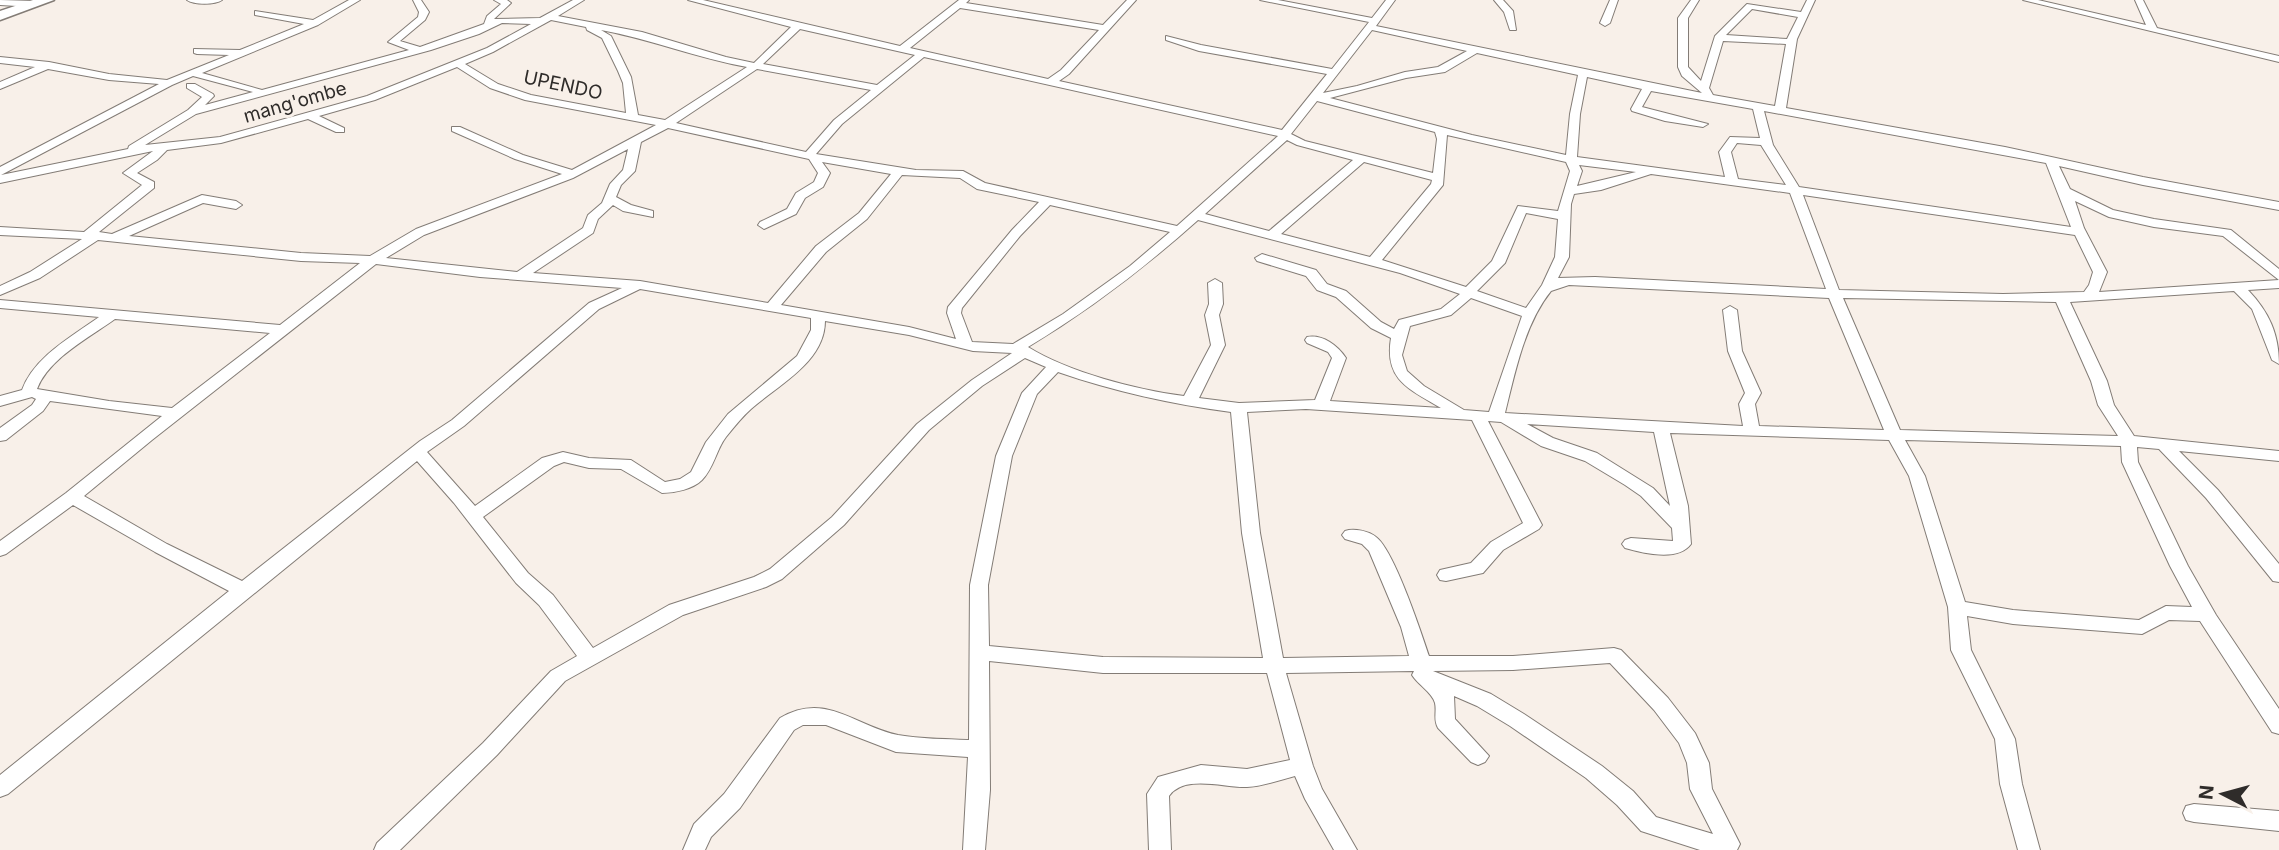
<svg xmlns="http://www.w3.org/2000/svg" width="2279" height="850" viewBox="0 0 2279 850" font-family="Inter,sans-serif">
	<style>
		.lines { fill: none; stroke-linecap: round; stroke-linejoin: round }
		.minor-casing { stroke: #837c76; stroke-width: 2 }
		.trunk-casing { stroke: #837c76; stroke-width: 3 }
		.minor { fill: #fff; fill-rule: evenodd }
		.trunk { fill: #fff; fill-rule: evenodd }
		.labels { text-anchor: middle; dominant-baseline: central; stroke-width: 6; stroke-linejoin: round; paint-order: stroke }
		.far-street-label { font-size: 19px; fill: #2f2c2a; stroke: #f8f0e9 }
	</style>
	<rect width="100%" height="100%" fill="#f8f0e9"/>
	<g class="lines">
		<defs>
			<path id="minor" d="M0 0 34 1 38 4 34 7 0 5Z
				M187 0H222C215 5 194 5 187 0Z
				M349 0H360L318 25 202 73 262 90 409 50 388 42 418 17 419 12 413 0H421L429 12 425 20 400 41 420 47 484 24 487 16 501 4 494 0H507L511 3 494 19 540 18 573 0H584L558 16 642 32 726 57 754 63 791 27 688 0H703L900 46 959 0H969L966 3 1103 25 1127 0H1136L1069 74 1059 81 1282 130 1327 74 1199 51 1166 40V36L1201 45 1332 69 1369 22 1260 0H1278L1372 18 1386 0H1395L1376 26 1702 93 1682 76 1678 67V18L1691 0H1699L1688 18V67L1701 81 1715 36 1747 4 1801 12 1807 0H1815L1797 39 1786 108 2005 147 2143 177 2279 202V210L2143 185 2059 166 2070 189 2113 210 2154 219 2231 230 2279 269V288L2248 290C2269 312 2279 334 2279 364L2272 360 2252 309 2234 291 2070 302 2107 381 2114 405 2134 436 2279 451V461L2179 451 2218 490 2279 564V582L2273 581 2206 498 2159 449 2137 447 2138 462 2188 566 2216 615 2279 709V734L2272 732 2200 621 2169 620 2142 634 2013 624 1967 616 1971 650 2015 739 2022 784 2040 850H2018L2000 784 1995 739 1951 650 1948 607 1909 476 1889 440 1670 433 1688 506 1691 544C1678 562 1643 553 1625 548L1622 544 1625 540 1631 538 1673 541 1672 528 1641 496 1625 485 1585 461 1541 446 1501 422 1488 421 1542 525 1539 529 1503 550 1483 573 1446 581 1440 580 1437 575 1440 570 1471 563 1491 542 1523 523 1472 420 1306 409 1247 412 1260 533 1283 658 1409 656 1401 627 1369 551 1362 544 1345 539 1342 535 1345 531C1354 528 1369 531 1376 537 1394 550 1421 632 1429 656H1513L1614 648 1621 650 1668 698 1695 733 1709 763 1712 789 1740 844 1737 850H1700L1641 831 1617 805 1586 778 1510 726 1477 706 1454 696 1455 719 1489 756 1485 762 1478 765 1471 762 1438 728C1433 719 1437 712 1435 703 1432 692 1418 685 1412 675L1414 671 1286 673 1313 766 1322 789 1357 850H1334L1305 799 1295 776C1280 780 1263 786 1247 787 1225 788 1184 774 1169 796L1171 850H1149L1147 794 1158 777 1201 765 1247 769 1290 760 1267 673H1103L989 661 990 790 985 850H963L968 757 896 752 826 725H803L794 730 740 808 711 837 705 850H683L694 824 724 794 780 718C826 691 854 726 898 735 921 739 945 739 969 740L970 585 996 456 1022 393 1046 367 1025 358 982 386 929 430 844 525 782 579 766 587 683 615 565 681 497 755 400 850H374L377 843 483 743 551 671 577 656 539 605 516 583 454 503 417 461 8 794 0 797V775L229 591 155 552 73 505 6 554 0 556V541L66 493 162 416 50 401 43 411 6 440 0 441V428L32 405 36 399 32 397 0 406V396L22 390C34 357 71 337 99 317L0 308V300L280 325 360 263 301 261 98 240 40 278 0 295V286L30 272 82 239 0 235V227L84 232 142 185 123 173 153 151 0 183V167L159 84 109 80 48 69 0 89V82L35 67 0 63V57L49 62 109 74 167 80 229 55 197 54 194 53V49L240 50 304 24 255 15V11L313 20ZM960 8 1099 30 1061 70 1048 79 910 48ZM1752 9 1798 17 1787 39 1726 35ZM551 20 586 27 587 30 602 38 618 71 623 83 626 113 531 95 498 84 465 64 493 52ZM502 23 531 24 487 48 367 96 220 137 145 145 196 114 431 50 479 34ZM800 29 915 55 877 85 763 64ZM601 30C650 39 697 58 747 67L665 120 638 115 631 77 611 36ZM1372 30 1467 51 1438 67 1405 72 1357 86 1323 93ZM1723 41 1786 44 1775 106 1713 95 1709 88ZM1477 53 1578 75 1570 114 1566 155 1472 135 1330 98 1406 78 1445 72ZM924 57 1278 136 1177 226 985 183 963 171 916 170 816 154 842 124ZM457 67 490 88 525 100 656 125 572 170 523 155 460 127H452V131L515 159 562 174 416 229 370 256 301 253 129 236 203 203 236 209 242 205 236 201 202 195 112 234 99 232 154 188V182L137 173 157 160 167 150 221 143 308 119 336 132H344V128L319 116 375 100ZM757 69 871 90 834 120 806 152 676 123ZM193 76 253 92 205 105 214 96 213 94 195 84H187V88L202 97 188 110 129 146 128 149 1 175 172 85ZM1587 77 1642 89 1631 109 1632 111 1665 121 1703 127 1708 124 1642 107 1651 91 1753 109 1760 138 1730 137 1719 152 1725 177 1577 157 1580 114ZM1317 101 1435 132 1437 139 1433 173 1305 141 1291 134ZM1764 111 2046 163 2071 227 1799 187 1773 145ZM668 128 809 159 818 173 814 182 796 193 787 209 760 222 758 225 764 229 796 214 805 198 823 187 830 173 822 162 891 174 859 213 816 246 768 303 640 281 533 273 593 233 598 219 613 205 623 211 653 217V211L631 205 616 197 621 185 635 171 641 142ZM1447 135 1566 162 1570 171 1558 211 1518 206 1492 261 1466 287 1382 260 1443 185ZM1287 140 1297 145 1353 160 1269 231 1205 214ZM1737 143 1761 145 1786 185 1738 179 1731 152ZM628 149 623 170 610 184 602 203 588 215 583 228 517 272 386 258 424 235 573 178ZM1364 162 1432 180 1431 184 1370 257 1281 234ZM1579 165 1636 172 1577 186 1582 171ZM1651 174 1790 193 1826 289 1595 277 1558 278 1569 257 1571 204 1574 194 1601 190ZM902 175 960 178 977 189 1039 202 1012 230 948 307 947 313 956 339 909 327 781 305 826 252 867 219ZM1803 195 2075 235 2093 272 2089 285 2084 292 2003 294 1839 290ZM2075 201 2109 217 2154 227 2223 236 2279 280 2099 292 2107 272 2084 228ZM1050 205 1170 232 1130 266 1063 314 1013 344 972 342 961 313 962 308 1020 236ZM1526 213 1558 219 1555 257 1542 285 1526 308 1477 291 1505 263ZM1198 220 1400 273 1460 294 1441 309 1399 320 1394 329 1381 322 1346 291 1327 284 1316 270 1262 254 1255 258 1257 261 1306 276 1317 290 1336 297 1371 328 1391 338C1384 380 1409 389 1441 408L1330 401 1346 358C1338 346 1323 334 1307 337L1305 340 1307 343 1328 352 1332 358 1315 400 1239 403 1199 398 1225 345 1219 315 1223 304 1222 283 1215 279 1208 283 1209 304 1205 315 1211 345 1184 396C1137 390 1068 372 1028 347 1091 309 1143 269 1198 220ZM376 264 480 277 622 288 589 303 452 420 420 441 242 581 167 544 84 496 152 440ZM1569 285 1829 298 1884 430 1759 426 1755 404 1761 393 1742 351 1737 310 1730 306 1723 310 1728 351 1745 393 1739 404 1743 426 1505 413C1515 372 1525 323 1551 291ZM640 289 811 318V330L797 356 728 414 706 442 691 472 680 479 665 482 631 460 589 458 563 452 542 458 475 506 427 452 464 426 599 309ZM1471 298 1522 316 1489 412 1464 410 1424 386 1407 371 1402 355 1410 326 1451 315ZM1843 298 2056 302 2091 381 2098 405 2118 436 1900 430ZM115 319 270 333 172 408 109 401 37 389C49 358 90 337 115 319ZM825 321 909 335 973 351 1012 353 972 380 917 424 832 517 770 569 754 577 669 605 593 648 553 595 528 573 483 517 554 466 564 462 589 468 621 469 662 493C675 493 693 489 702 480 714 468 716 450 726 437 734 427 742 417 751 409 778 385 825 362 825 321ZM1058 372C1116 392 1171 404 1231 412L1242 533 1263 658 1103 657 989 646 988 585 1012 456 1037 394ZM1527 424 1654 432 1670 506 1653 488 1597 453 1553 438ZM1905 440 2121 446 2122 462 2170 566 2192 607 2166 606 2139 620 2013 610 1965 602 1925 476ZM1610 663 1654 710 1679 743 1687 763 1690 789 1713 834 1656 817 1633 791 1602 766 1524 714 1491 694 1433 671 1513 670Z
				M1494 0H1503L1513 11 1516 30H1510L1504 12Z
				M1610 0H1618L1610 23 1605 26 1600 23Z
				M2023 0H2038L2146 25 2135 0H2143L2157 28 2279 56V62Z
				M2194 804 2279 811V831L2194 822 2186 820 2183 813 2186 806Z"/>
			<path id="trunk" d="M33 0H54L0 20V11Z"/>
		</defs>
		<use href="#minor" class="minor-casing"/>
		<use href="#trunk" class="trunk-casing"/>
		<use href="#minor" class="minor"/>
		<use href="#trunk" class="trunk"/>
	</g>
	<g class="labels">
		<g class="far-street-label">
			<text transform="translate(563 85) rotate(12)">UPENDO</text>
			<text transform="translate(295 102) rotate(-16)">mang'ombe</text>
		</g>
	</g>
	<g transform="translate(2223 794) rotate(276)" stroke="#f8f0e9" stroke-width="5" paint-order="stroke">
	<path d="M0-5L12 26L0 18L-12 26Z" fill="#2f2c2a"/>
	<text y="-10" font-size="19" font-weight="bold" text-anchor="middle" fill="#2f2c2a">N</text>
	</g>
</svg>
